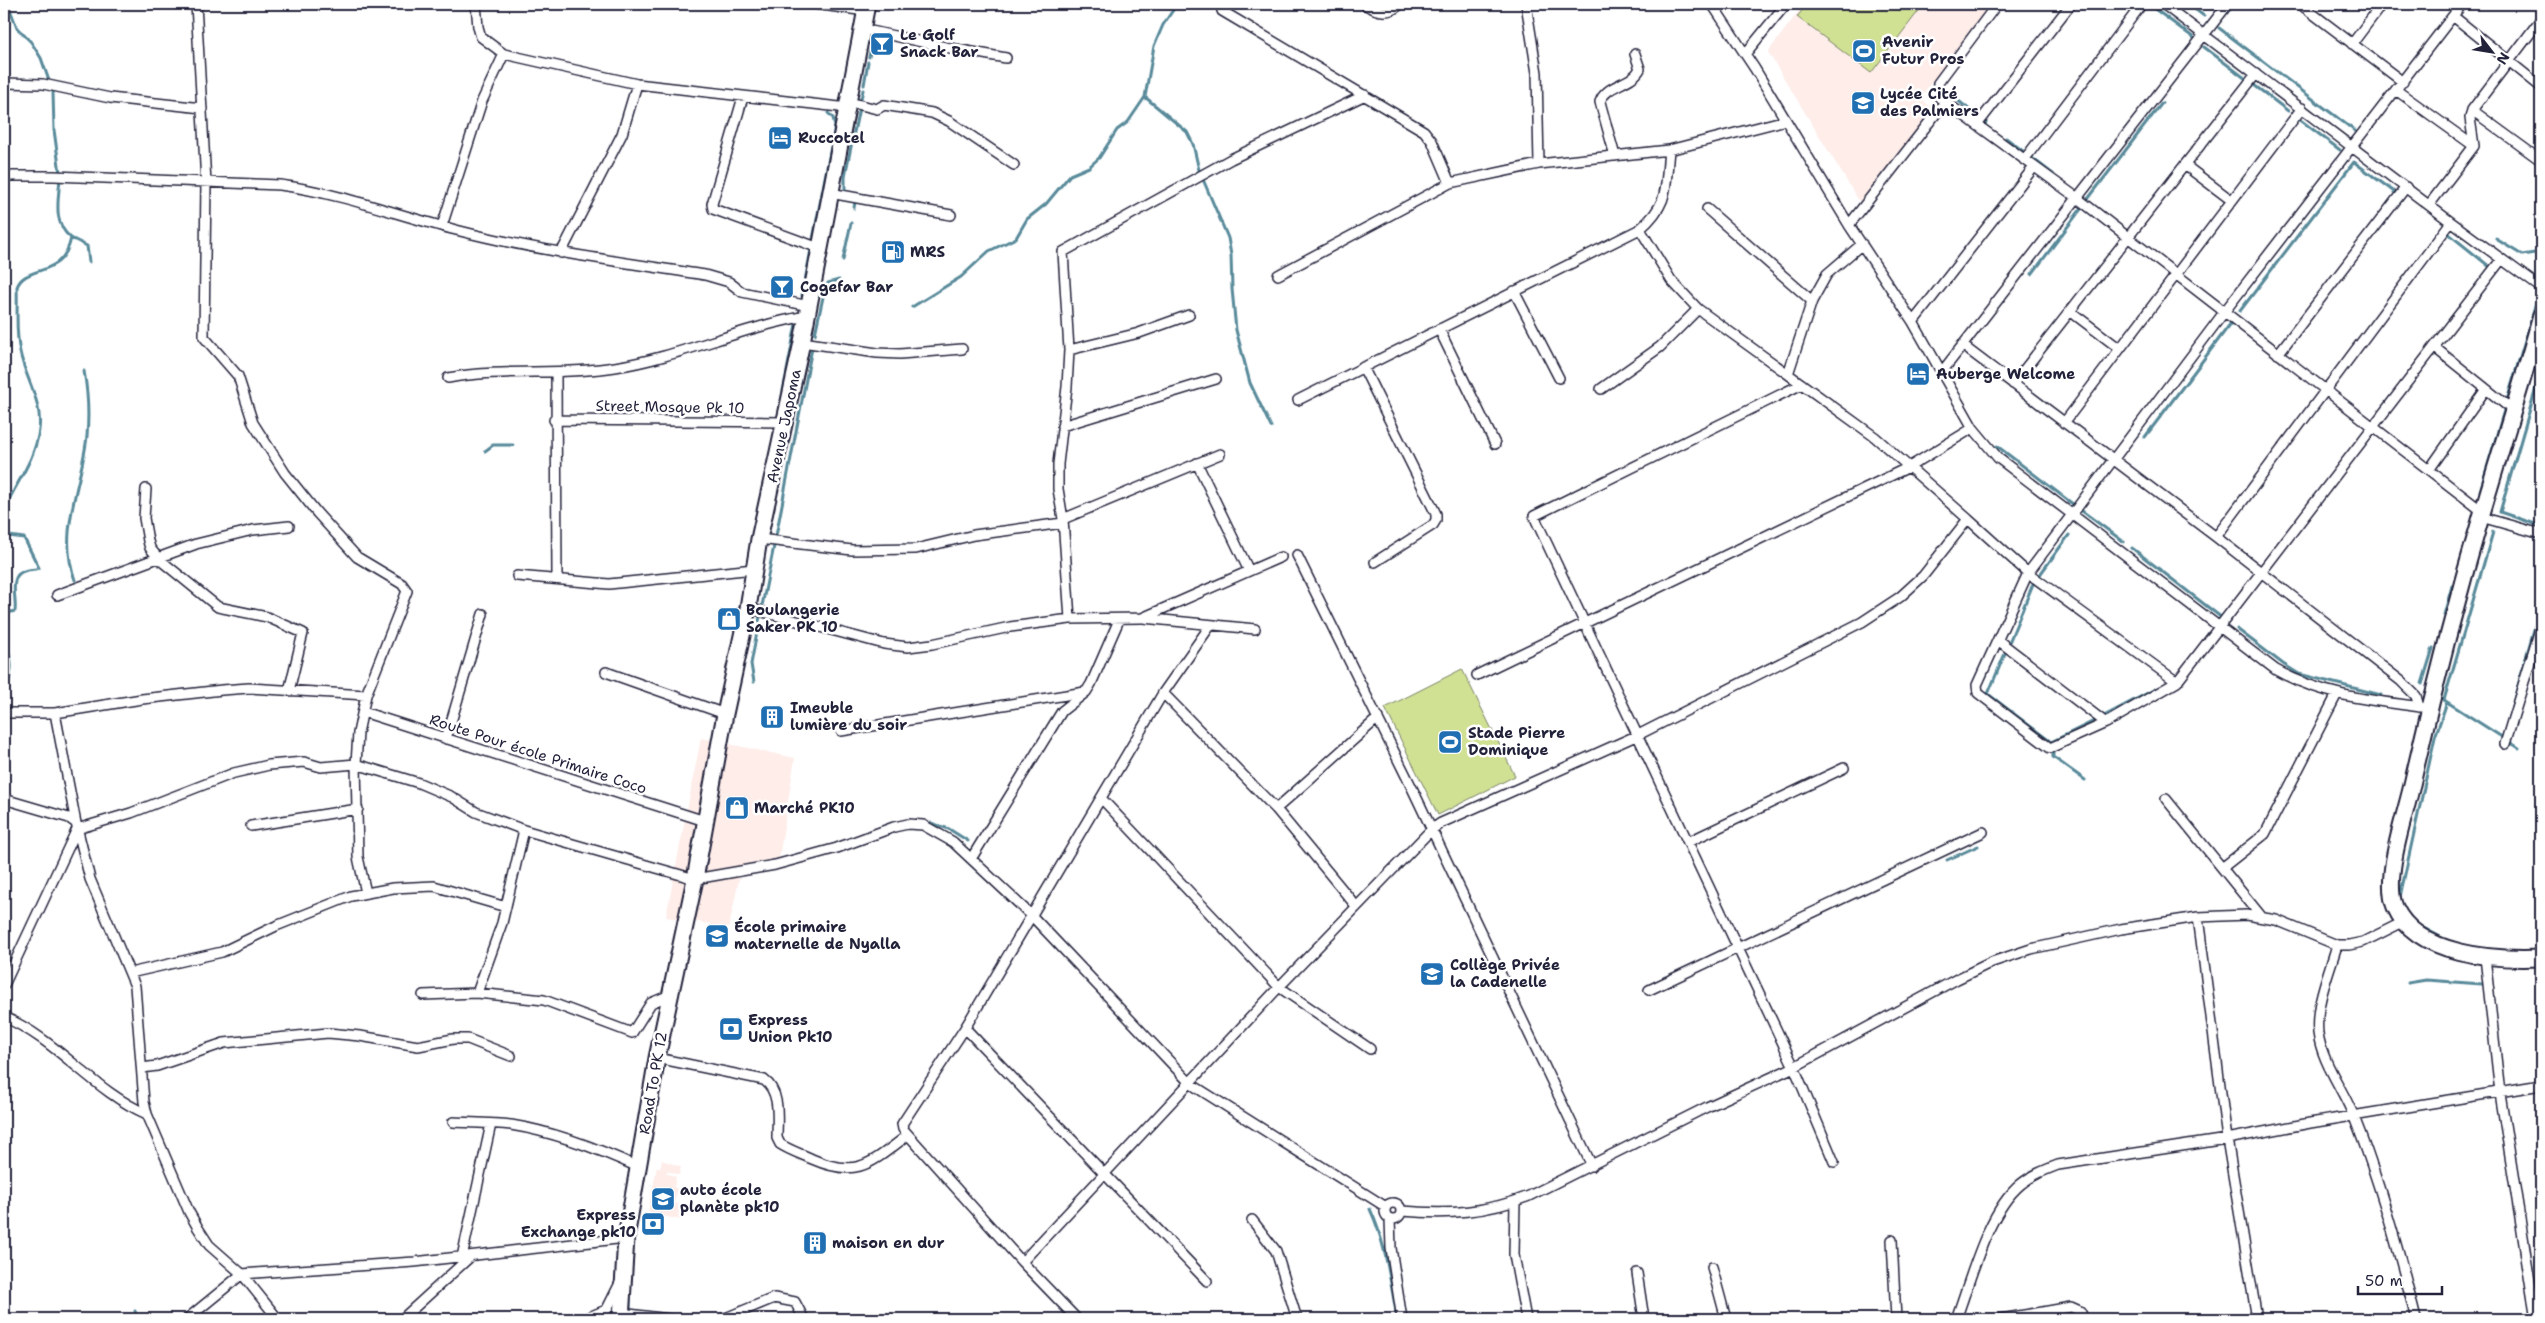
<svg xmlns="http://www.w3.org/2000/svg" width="2545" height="1323" viewBox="0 0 2545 1323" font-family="'Shantell Sans',sans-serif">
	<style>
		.built { fill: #feede9 }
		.green { fill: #d0e194; stroke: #798268 }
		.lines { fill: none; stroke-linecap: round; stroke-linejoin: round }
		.stream { stroke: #598a9a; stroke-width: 3 }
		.street-casing { stroke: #22223b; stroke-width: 12 }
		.primary-casing { stroke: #22223b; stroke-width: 19 }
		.street { stroke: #fff; stroke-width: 9 }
		.primary { stroke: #fff; stroke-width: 15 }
		.labels { text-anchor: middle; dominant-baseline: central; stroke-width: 5; stroke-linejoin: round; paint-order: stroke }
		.poi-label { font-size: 15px; font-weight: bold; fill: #22223b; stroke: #fff; text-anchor: start }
		.street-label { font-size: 15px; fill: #22223b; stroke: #fff }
	</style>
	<rect width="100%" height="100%" fill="#fff"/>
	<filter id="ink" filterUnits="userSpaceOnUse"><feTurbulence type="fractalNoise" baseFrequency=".02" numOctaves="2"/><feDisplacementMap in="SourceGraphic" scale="10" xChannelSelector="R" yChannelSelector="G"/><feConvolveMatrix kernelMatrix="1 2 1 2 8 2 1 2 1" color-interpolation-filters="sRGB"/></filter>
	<g filter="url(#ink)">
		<path class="built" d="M1804 4H1991L1920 98 1935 110 1862 206 1768 52Z
			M701 738 795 758 779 858 742 865 729 927 716 925 723 928V932H726L724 945 708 943 711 924 666 917Z
			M662 1160 681 1167 679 1175 667 1171 666 1173 676 1177 674 1187 678 1189 674 1203 685 1205 681 1220 663 1216 658 1233 654 1232 652 1237 647 1235 651 1212 648 1211 657 1167 660 1169Z"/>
		<path class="green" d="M1807 4H1924L1871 73 1797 17Z
			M1462 669 1515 776 1438 815 1385 708Z"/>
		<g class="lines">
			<path class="stream" d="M8 4 17 28 31 42 41 58 53 92 54 130 60 173
				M2148 4 2194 38
				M2188 4 2204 16
				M879 8 880 4
				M2219 28 2355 131
				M2204 47 2288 111
				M869 57 873 38
				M864 85 868 62
				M1940 86 1986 123
				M1145 97 1187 132 1193 144 1199 170 1228 238 1231 255 1232 289 1236 330 1250 383 1271 427
				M860 103 863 90
				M2299 119 2340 150
				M2006 138 2053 174
				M60 177C59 198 52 222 70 237
				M845 193V176L859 108
				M2088 199 2162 103
				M854 208 855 202H859
				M2449 234 2490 267
				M71 238 87 246 89 262
				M2496 239 2522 255 2541 252
				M843 260 851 223
				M2032 274 2084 205
				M802 296 835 126 833 118 828 113
				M912 307 961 277 989 251 1016 238 1027 219 1046 204 1070 175 1089 167 1099 158 1117 130 1128 122 1145 97 1154 46 1163 25 1177 4
				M2240 311 2354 162 2397 194
				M815 334 825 288 828 283 839 280
				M2541 371 2500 512 2541 526
				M780 407 796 324
				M2145 437 2231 323
				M1997 446 2074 505
				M485 451 493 445H513
				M2480 491 2537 300
				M4 510C16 483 35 460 39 430 43 402 25 378 20 352 15 331 18 309 17 287 25 264 63 279 71 238
				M2082 511 2124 542
				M2493 532 2444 700 2519 748
				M4 533 9 536 24 538 39 568C35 570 29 569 24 571 8 576 17 599 15 611L4 614
				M776 536 812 348
				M2132 548 2222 618
				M75 580C57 532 82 484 87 436 89 413 88 393 84 371
				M762 606 774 546
				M2444 615 2452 586
				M2237 629 2283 664 2299 674 2381 695
				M4 645C17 661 9 681 4 699
				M2008 645 2033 584 2069 535
				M2006 651 1988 694 2051 742 2096 720
				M754 682 751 664 760 616
				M2422 684 2433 648
				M2104 716 2157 688
				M2507 724 2541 605
				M2053 753V757L2085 780
				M931 823 949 829 968 841
				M1947 860 1978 846
				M2400 897 2435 737 2447 702
				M2420 926 2448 941
				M2408 983 2426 980 2482 984
				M1370 1209C1386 1243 1390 1281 1397 1317
				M622 1218 624 1206
				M630 1299V1309
				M135 1311 138 1319"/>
			<defs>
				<path id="street" d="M196 4 206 183 204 337 238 376 253 423 285 473 317 513 357 557 402 584 407 591 366 695 358 733 356 764 358 857 366 893
					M476 4 478 27 481 37 504 54 637 84 848 108
					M814 4 866 11
					M1364 4C1378 12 1388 15 1401 4
					M1526 4 1537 73 1539 164
					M1712 4 1755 69 1849 225 1913 322 1973 428 1998 458 2276 670C2324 697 2376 701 2429 708
					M1997 4 1938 83 1937 94 1940 98 2076 197 2482 511
					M2163 4 2451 222 2541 288
					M2300 4 2403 82
					M1222 11 1424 131 1432 141 1450 183
					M2453 16 2541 87
					M862 29 950 48 1006 58
					M2352 44 2382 4
					M1746 53 1786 4
					M4 83 43 84 110 98 202 108
					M2396 90 2474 146
					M743 97 712 204 713 209 819 248
					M849 102 877 109 884 105 932 113 949 121 1014 165
					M2472 110 2539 159
					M1977 125 2071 4
					M1615 156 1600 102C1606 84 1631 85 1640 69L1635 54
					M2024 160 2142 4
					M2186 166 2231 200
					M4 176H54L280 185C340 193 397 215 456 230 538 251 621 262 705 275L729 282 742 292 809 306
					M830 193 951 215
					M2429 205 2474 146 2470 118 2472 110 2541 19
					M1707 209 1812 301
					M1849 225 1945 102
					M442 226 482 101 504 54
					M561 253 622 134 637 84
					M1278 275 1450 183 1539 164 1669 150 1786 120
					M1514 291 1559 378
					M2070 311 2120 349
					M1913 322 2034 167
					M1439 329 1495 444
					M802 342 877 353 900 354 962 349
					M1962 345 2216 537 2401 681 2416 696 2419 707
					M2434 347 2515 412
					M1069 350 1139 333 1189 315
					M2278 354 2406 187
					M1363 367 1436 514V520L1433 525 1375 562
					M556 373 557 579
					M1941 373 2228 4
					M1788 374 1812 301 1827 274 1862 244
					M448 378C503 368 559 376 615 367 680 357 741 327 807 316
					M1802 384 1534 516 1794 1067 1834 1162
					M2013 384 2256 74
					M1601 389 1660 347 1698 309
					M1298 400 1640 229C1670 203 1665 188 1669 150
					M554 420 785 422
					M2064 423 2302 108
					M1062 426 1216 379
					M1197 463 1249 571
					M2429 470 2486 389
					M146 489 144 518 148 541 150 548 159 559 218 607 267 617 303 633 289 691
					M2481 517 2541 534
					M1063 519 1220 454
					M1968 519 2028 573 2177 682
					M2216 537 2451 222
					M759 539 852 550 916 549 974 535 1063 523
					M1297 555 1413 790 1592 1166
					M517 576 609 584 754 569
					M57 595 196 544 253 530 289 526
					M748 608 884 644 908 647 932 644 1010 627 1070 619 1142 618 1281 557
					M1143 618 1255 629
					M1070 619 1063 519 1058 489V464L1067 387 1069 350 1063 252 1231 159 1365 95
					M1999 641 2106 723 2177 682 2501 260
					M606 672 725 714
					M1477 675 1909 467 1973 428
					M1163 693 1210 626
					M363 712 705 821
					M4 713H55L142 699 222 690 249 688 366 695
					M55 713 76 823
					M2106 723 2050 748 1978 693 1977 685 2028 573 2225 311 2462 4
					M841 731 1085 692
					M446 739 483 614
					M2505 744 2541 626
					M1101 798 1279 987 1370 1049
					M4 799 69 818 76 823 90 879 135 986 144 1102 147 1114 189 1212 198 1228 209 1245 242 1274 278 1319
					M2166 799 2261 916
					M1276 809 1378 718
					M251 826 358 809
					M1688 842 1844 768
					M971 859 1062 711 1086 692 1091 684 1119 620
					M2222 868 2265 834 2337 694
					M2198 917 2227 1139 2257 1319
					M2337 945C2329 973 2315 1004 2318 1033 2322 1063 2343 1089 2354 1117 2380 1182 2399 1251 2416 1319
					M2485 957 2500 1093 2536 1319
					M130 973 222 952 276 926 351 896 393 888 434 886 506 907
					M4 985 77 829 131 813 234 773 269 765 304 762 321 767 356 764 419 783 452 797 476 812 524 830 695 879 775 865 837 848 894 827 908 824 923 825 953 842 1031 915 1191 1084 1386 1207
					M1649 990 1983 832
					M477 993 502 923 524 830
					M423 995 477 993 544 1000 632 1033 651 1003 670 995
					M4 1017C58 1040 93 1091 147 1114
					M965 1028 1207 1281
					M657 1058 764 1080C781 1092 777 1118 777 1138L780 1144C789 1150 801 1154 812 1159 858 1179 871 1163 908 1135
					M142 1068 157 1066 224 1043 328 1033 360 1036 418 1046 453 1039H468L511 1056
					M453 1122C472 1123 492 1123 511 1125 555 1132 597 1148 638 1167
					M1515 1202 1514 1255 1526 1319
					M1385 1211a8 8 0 1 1 16 0a8 8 0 1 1-16 0Z
					M1402 1211C1447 1215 1486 1213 1529 1196L1707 1107 1794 1067 1957 979 1992 962 2031 949 2121 929 2198 917 2246 915 2276 920 2337 945H2349L2363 942 2403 922
					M1390 1219 1391 1248 1402 1319
					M1252 1220 1276 1251 1297 1319
					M1892 1240 1896 1319
					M462 1257 491 1124
					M1022 1262 1279 987 1431 830 1441 823 1638 735 1862 622 1900 597 1923 576 1968 519 1875 437 1698 309 1671 280 1640 229
					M1712 1267 1726 1319
					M1637 1273 1644 1319
					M621 1313 669 1319
					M187 1319 242 1274 414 1262 626 1238
					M402 1319 471 1256
					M584 1319 606 1310
					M602 1319 620 1283
					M723 1319 774 1298 795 1302 804 1319
					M1077 1319 1022 1262 903 1129 902 1124 965 1028 1163 693 1276 809 1356 906
					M1956 1319C1971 1279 1987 1212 2021 1184 2032 1175 2045 1170 2058 1165L2227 1139 2310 1123 2541 1085
					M2001 1319 2071 1307 2080 1311 2084 1319"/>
				<path id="primary" d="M2541 316C2523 381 2502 445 2483 510 2456 602 2432 695 2411 789 2404 819 2383 879 2395 907 2417 956 2495 960 2541 958
					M621 1319 626 1238 657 1058 695 879 725 714 748 608 759 539 802 342 867 4"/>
			</defs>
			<use href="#street" class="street-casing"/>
			<use href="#primary" class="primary-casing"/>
			<use href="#street" class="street"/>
			<use href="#primary" class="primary"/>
		</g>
	</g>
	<defs>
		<symbol id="bar-square" viewBox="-11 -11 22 22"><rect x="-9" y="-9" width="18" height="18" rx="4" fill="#1f6fb2" stroke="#fff"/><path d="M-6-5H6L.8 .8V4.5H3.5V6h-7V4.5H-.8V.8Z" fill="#fff"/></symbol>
		<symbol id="stadium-square" viewBox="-11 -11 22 22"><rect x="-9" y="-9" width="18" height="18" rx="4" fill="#1f6fb2" stroke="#fff"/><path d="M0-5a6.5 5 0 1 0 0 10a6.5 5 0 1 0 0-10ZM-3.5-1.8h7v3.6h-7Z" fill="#fff"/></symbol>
		<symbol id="school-square" viewBox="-11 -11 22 22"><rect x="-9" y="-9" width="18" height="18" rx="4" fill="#1f6fb2" stroke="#fff"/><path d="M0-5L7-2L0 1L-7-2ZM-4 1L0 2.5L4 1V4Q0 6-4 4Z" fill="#fff"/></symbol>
		<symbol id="hotel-square" viewBox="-11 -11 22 22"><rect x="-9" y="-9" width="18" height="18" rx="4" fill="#1f6fb2" stroke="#fff"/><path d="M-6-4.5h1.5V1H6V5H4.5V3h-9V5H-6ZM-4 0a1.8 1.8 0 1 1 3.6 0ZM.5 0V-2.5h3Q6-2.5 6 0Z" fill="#fff"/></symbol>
		<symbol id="fuel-square" viewBox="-11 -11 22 22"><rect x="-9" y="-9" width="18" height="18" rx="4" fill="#1f6fb2" stroke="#fff"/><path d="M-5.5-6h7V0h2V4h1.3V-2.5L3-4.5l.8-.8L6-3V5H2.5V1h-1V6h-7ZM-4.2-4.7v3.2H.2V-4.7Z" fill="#fff"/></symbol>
		<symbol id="shop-square" viewBox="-11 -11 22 22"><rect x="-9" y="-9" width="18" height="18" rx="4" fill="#1f6fb2" stroke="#fff"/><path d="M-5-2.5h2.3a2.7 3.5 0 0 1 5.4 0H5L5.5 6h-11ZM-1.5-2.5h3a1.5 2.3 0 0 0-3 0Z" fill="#fff"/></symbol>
		<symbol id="building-square" viewBox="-11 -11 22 22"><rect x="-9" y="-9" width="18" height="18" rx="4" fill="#1f6fb2" stroke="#fff"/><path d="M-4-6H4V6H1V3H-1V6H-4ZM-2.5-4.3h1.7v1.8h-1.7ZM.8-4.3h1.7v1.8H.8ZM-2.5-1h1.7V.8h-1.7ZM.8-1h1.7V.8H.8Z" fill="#fff"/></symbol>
		<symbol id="bank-square" viewBox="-11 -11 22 22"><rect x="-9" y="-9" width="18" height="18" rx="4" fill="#1f6fb2" stroke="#fff"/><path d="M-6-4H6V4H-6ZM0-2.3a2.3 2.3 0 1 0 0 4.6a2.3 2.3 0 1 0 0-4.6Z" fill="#fff"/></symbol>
	</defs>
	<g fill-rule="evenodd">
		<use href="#bar-square" x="868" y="30" width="28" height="28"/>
		<use href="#stadium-square" x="1850" y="37" width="28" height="28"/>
		<use href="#school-square" x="1849" y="89" width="28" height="28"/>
		<use href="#hotel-square" x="766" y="124" width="28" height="28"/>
		<use href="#fuel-square" x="879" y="238" width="28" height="28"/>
		<use href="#bar-square" x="768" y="273" width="28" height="28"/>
		<use href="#hotel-square" x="1904" y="360" width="28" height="28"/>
		<use href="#shop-square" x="715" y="605" width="28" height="28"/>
		<use href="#building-square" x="758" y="703" width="28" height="28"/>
		<use href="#stadium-square" x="1436" y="728" width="28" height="28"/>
		<use href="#shop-square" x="723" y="794" width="28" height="28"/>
		<use href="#school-square" x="703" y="922" width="28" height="28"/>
		<use href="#school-square" x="1418" y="960" width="28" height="28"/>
		<use href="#bank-square" x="717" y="1015" width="28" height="28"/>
		<use href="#school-square" x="649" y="1185" width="28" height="28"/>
		<use href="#bank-square" x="639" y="1210" width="28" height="28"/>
		<use href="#building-square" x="801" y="1229" width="28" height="28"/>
	</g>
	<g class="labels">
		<g class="poi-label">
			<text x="900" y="35">Le Golf<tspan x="900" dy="17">Snack Bar</tspan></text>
			<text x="1882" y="42">Avenir<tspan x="1882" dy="17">Futur Pros</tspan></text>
			<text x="1880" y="94">Lycée Cité<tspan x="1880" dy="17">des Palmiers</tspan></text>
			<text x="798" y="138">Ruccotel</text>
			<text x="910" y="252">MRS</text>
			<text x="800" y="287">Cogefar Bar</text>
			<text x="1936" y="374">Auberge Welcome</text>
			<text x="746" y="610">Boulangerie<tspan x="746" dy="17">Saker PK 10</tspan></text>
			<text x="790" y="708">Imeuble<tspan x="790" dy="17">lumière du soir</tspan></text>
			<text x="1468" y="733">Stade Pierre<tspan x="1468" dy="17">Dominique</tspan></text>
			<text x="754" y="808">Marché PK10</text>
			<text x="734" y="927">École primaire<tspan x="734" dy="17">maternelle de Nyalla</tspan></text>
			<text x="1450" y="965">Collège Privée<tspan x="1450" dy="17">la Cadenelle</tspan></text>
			<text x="748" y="1020">Express<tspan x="748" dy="17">Union Pk10</tspan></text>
			<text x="680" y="1190">auto école<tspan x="680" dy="17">planète pk10</tspan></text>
			<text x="636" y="1215" text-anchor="end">Express<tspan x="636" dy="17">Exchange pk10</tspan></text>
			<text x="832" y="1243">maison en dur</text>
		</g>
		<g class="street-label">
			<text transform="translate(670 407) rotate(1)">Street Mosque Pk 10</text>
			<text transform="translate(784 426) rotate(-78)">Avenue Japoma</text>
			<text transform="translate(538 754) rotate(18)">Route Pour école Primaire Coco</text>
			<text transform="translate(653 1083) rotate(-80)">Road To PK 12</text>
		</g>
	</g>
	<rect width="2545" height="1323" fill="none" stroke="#fff" stroke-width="20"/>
	<rect x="10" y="10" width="2525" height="1303" fill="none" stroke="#22223b" stroke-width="2" filter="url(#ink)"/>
	<g transform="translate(2492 52) rotate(121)" stroke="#ffffff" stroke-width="4" paint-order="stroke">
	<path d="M0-4L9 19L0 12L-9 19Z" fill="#22223b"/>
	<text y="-8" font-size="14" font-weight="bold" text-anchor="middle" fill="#22223b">N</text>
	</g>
	<path d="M2358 1286v8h84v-8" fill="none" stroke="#22223b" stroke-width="2.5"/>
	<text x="2365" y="1286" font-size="15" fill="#22223b" stroke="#ffffff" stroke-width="4" paint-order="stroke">50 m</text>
</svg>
